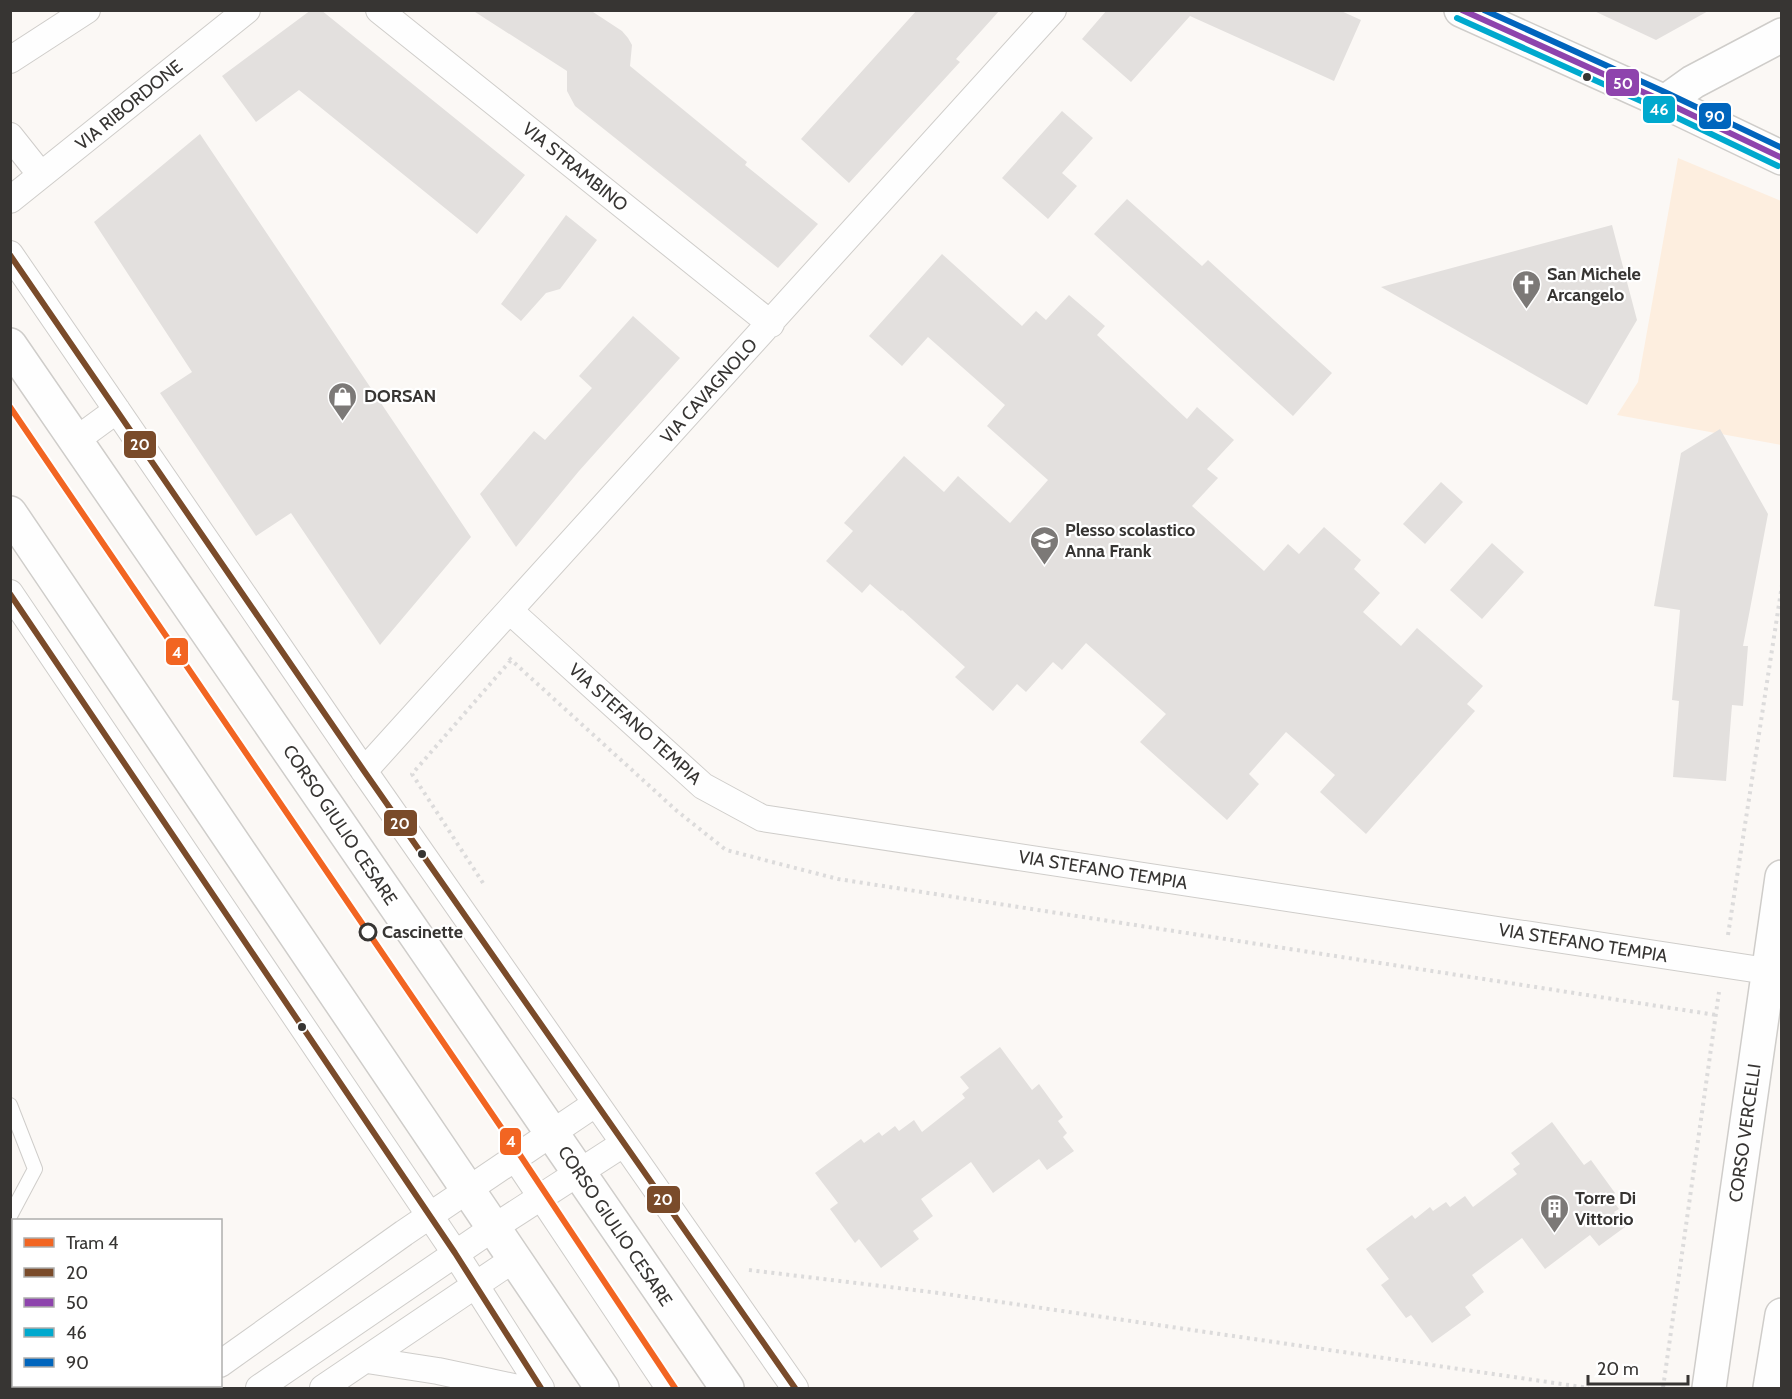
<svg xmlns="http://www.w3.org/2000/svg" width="1792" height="1399" viewBox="0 0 1792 1399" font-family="Cabin,sans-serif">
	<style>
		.green { fill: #fdeedf }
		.building { fill: #e3e0de }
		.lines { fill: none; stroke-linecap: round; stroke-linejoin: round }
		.lane-casing { stroke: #cfcdca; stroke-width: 16 }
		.street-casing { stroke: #cfcdca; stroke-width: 28 }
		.secondary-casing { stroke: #cfcdca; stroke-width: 36 }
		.primary-casing { stroke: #cfcdca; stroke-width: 36 }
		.path { stroke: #dcdbdb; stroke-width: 4; stroke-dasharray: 3 4.5; stroke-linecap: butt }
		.lane { stroke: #fefefe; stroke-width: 14 }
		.street { stroke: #fefefe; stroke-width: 26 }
		.secondary { stroke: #fefefe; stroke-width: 33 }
		.primary { stroke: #fefefe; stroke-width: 33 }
		.bus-1-casing { stroke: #fff; stroke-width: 10 }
		.bus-2-casing { stroke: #fff; stroke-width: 10 }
		.bus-3-casing { stroke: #fff; stroke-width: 10 }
		.bus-4-casing { stroke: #fff; stroke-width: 10 }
		.bus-1 { stroke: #7a4b2a; stroke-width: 6 }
		.bus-2 { stroke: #8e44ad; stroke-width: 6 }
		.bus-3 { stroke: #00a9ce; stroke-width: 6 }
		.bus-4 { stroke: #0065bd; stroke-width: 6 }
		.tram-1-casing { stroke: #fff; stroke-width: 10 }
		.tram-1 { stroke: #f26522; stroke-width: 6 }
		.bus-dot { fill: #373533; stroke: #fff; stroke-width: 2 }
		.stop-dot { fill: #fff; stroke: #373533; stroke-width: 3 }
		.labels { text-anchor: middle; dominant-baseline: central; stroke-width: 4.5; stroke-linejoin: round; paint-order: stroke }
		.street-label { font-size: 18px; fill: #373533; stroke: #fff }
		.poi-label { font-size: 18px; font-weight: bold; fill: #373533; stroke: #fff; text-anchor: start }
		.stop-label { font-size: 18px; font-weight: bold; fill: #373533; stroke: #fff; text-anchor: start }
		.line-badge { stroke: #fff; stroke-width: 2 }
		.badge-label { font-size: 16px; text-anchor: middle; font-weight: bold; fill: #fff }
	</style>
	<rect width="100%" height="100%" fill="#fbf8f5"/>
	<path class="green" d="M1678 158 1781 201V445L1617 415 1638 382Z"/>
	<path class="building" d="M311 10H321L525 175 477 234 299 90 256 122 222 76Z
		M472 10H590L622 31 628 38 632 45 630 66 747 162 745 165 818 224 778 268 575 106 567 91V71Z
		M917 10H1000L956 59 960 62 849 183 801 139Z
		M1107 10H1339L1361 20 1334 81 1190 16 1131 82 1082 39Z
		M1592 10H1710L1656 40Z
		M1062 111 1093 138 1062 173 1077 186 1048 219 1002 178Z
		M200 134 471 537 380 645 291 513 256 536 160 393 192 372 94 222Z
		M1127 199 1202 266 1208 260 1332 373 1293 416 1094 234Z
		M566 215 597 240 560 289 546 293 521 321 501 304Z
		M1612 225 1637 320 1587 405 1381 287Z
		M942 254 1022 326 1036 311 1046 320 1069 295 1105 326 1097 335 1187 419 1197 407 1234 440 1207 469 1218 478 1192 506 1264 571 1288 544 1299 554 1324 527 1361 560 1354 569 1380 593 1363 612 1401 646 1417 628 1483 686 1467 704 1475 711 1366 834 1320 792 1335 775 1286 732 1249 774 1259 784 1227 820 1140 742 1166 714 1086 643 1062 670 1053 662 1026 692 1017 684 993 711 955 677 965 667 902 610 901 611 870 584 862 593 826 561 853 531 844 523 904 456 944 492 958 476 1010 523 1048 480 987 426 1005 405 928 337 902 366 869 336Z
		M633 316 680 358 579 471 516 547 480 494 534 431 545 440 592 388 579 376Z
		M1720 429 1768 514 1743 646H1748L1743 706 1732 705 1726 781 1673 777 1679 701 1672 700 1680 610 1654 606 1681 453Z
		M1441 482 1463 502 1425 544 1403 524Z
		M1492 543 1524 572 1482 619 1450 590Z
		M1000 1047 1032 1090 1039 1084 1063 1117 1058 1121 1067 1133 1063 1137 1074 1151 1047 1170 1039 1159 993 1193 971 1162 921 1199 933 1216 913 1231 919 1239 881 1268 859 1239 855 1243 830 1209 838 1203 815 1173 861 1139 864 1143 879 1132 882 1136 895 1126 899 1131 914 1120 922 1132 965 1098 962 1094 969 1088 960 1077Z
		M1552 1122 1584 1165 1591 1160 1615 1193 1610 1197 1619 1209 1614 1212 1625 1227 1599 1246 1590 1235 1545 1269 1522 1238 1472 1275 1484 1292 1465 1307 1471 1315 1432 1343 1411 1315 1406 1318 1381 1285 1389 1279 1366 1249 1412 1215 1415 1219 1430 1207 1433 1211 1446 1202 1450 1207 1465 1196 1473 1207 1517 1174 1513 1169 1520 1164 1511 1153Z"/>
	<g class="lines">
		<defs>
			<path id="lane" d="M10 1105 35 1169 10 1216
				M510 1161 662 1388"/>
			<path id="street" d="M379 10 771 324
				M10 60 87 10
				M10 136 41 175
				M10 200 247 10
				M10 254 364 771 795 1388
				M76 440 117 410
				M10 593 455 1253 541 1388
				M510 611 703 786 762 818 1767 971
				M364 771 1053 10
				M367 1360 438 1371 518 1388
				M220 1364 404 1233 595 1104
				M186 1388 190 1386
				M259 1388 493 1228 623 1144
				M323 1388 514 1259"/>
			<path id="secondary" d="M1461 10 1665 102 1782 158
				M1665 102 1693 82 1782 35
				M1709 1388 1782 877
				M1770 1388 1782 1315"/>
			<path id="primary" d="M10 345 727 1388
				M10 513 602 1388"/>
		</defs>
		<use href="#lane" class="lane-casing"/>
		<use href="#street" class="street-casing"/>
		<use href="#secondary" class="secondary-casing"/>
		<use href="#primary" class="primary-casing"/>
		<path class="path" d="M509 658 677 811 726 850 838 879 1716 1015
			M483 883 412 774 511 660
			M1728 935 1782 585
			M749 1270 939 1293 1589 1388
			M1663 1388 1719 992"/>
		<use href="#lane" class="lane"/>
		<use href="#street" class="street"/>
		<use href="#secondary" class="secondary"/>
		<use href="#primary" class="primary"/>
		<defs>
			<path id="bus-1" d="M10 255 364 771 795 1388
				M10 594 455 1253 541 1388"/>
			<path id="bus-2" d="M1462 10 1665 102 1782 158"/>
			<path id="bus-3" d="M1457 18 1661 110 1778 166"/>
			<path id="bus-4" d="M1484 10 1669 94 1782 148"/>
		</defs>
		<use href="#bus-1" class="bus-1-casing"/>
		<use href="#bus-2" class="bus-2-casing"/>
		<use href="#bus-3" class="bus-3-casing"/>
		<use href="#bus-4" class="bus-4-casing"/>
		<use href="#bus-1" class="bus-1"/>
		<use href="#bus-2" class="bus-2"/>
		<use href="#bus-3" class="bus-3"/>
		<use href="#bus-4" class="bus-4"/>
		<defs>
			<path id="tram-1" d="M10 407 520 1155 675 1388"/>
		</defs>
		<use href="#tram-1" class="tram-1-casing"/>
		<use href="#tram-1" class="tram-1"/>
	</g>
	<defs>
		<symbol id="church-pin" viewBox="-11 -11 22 30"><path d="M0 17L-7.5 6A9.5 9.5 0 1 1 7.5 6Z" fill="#7c7977" stroke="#fff"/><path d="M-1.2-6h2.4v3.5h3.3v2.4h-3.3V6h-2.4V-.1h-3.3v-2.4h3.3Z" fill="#fff"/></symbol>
		<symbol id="shop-pin" viewBox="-11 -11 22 30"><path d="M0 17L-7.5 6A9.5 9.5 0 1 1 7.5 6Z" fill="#7c7977" stroke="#fff"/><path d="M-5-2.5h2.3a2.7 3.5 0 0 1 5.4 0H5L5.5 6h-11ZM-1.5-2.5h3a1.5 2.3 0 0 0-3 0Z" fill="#fff"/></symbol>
		<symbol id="school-pin" viewBox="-11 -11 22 30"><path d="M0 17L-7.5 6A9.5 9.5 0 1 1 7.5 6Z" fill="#7c7977" stroke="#fff"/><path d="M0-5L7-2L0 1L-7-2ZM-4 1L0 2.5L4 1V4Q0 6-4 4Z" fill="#fff"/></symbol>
		<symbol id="building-pin" viewBox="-11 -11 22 30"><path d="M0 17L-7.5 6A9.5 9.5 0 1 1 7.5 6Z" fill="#7c7977" stroke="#fff"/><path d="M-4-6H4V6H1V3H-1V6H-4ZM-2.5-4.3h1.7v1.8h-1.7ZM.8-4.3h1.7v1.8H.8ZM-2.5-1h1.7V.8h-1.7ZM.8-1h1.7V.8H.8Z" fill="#fff"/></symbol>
	</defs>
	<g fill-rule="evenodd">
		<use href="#church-pin" x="1510" y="268" width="33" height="45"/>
		<use href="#shop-pin" x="326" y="380" width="33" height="45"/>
		<use href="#school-pin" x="1028" y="524" width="33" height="45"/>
		<use href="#building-pin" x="1538" y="1192" width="33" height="45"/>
	</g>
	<g class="bus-dot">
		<circle cx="1587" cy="77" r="5"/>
		<circle cx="422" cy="854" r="5"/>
		<circle cx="302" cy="1027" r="5"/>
	</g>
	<circle class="stop-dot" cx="368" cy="932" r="8"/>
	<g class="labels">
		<g class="street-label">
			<text transform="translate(129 105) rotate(-39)">VIA RIBORDONE</text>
			<text transform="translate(575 167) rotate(39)">VIA STRAMBINO</text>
			<text transform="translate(709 391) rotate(-48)">VIA CAVAGNOLO</text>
			<text transform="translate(635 724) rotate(42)">VIA STEFANO TEMPIA</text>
			<text transform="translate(340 825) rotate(56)">CORSO GIULIO CESARE</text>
			<text transform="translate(1103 870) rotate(9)">VIA STEFANO TEMPIA</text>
			<text transform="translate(1583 943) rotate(9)">VIA STEFANO TEMPIA</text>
			<text transform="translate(1745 1133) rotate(-82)">CORSO VERCELLI</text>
			<text transform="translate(615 1226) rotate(56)">CORSO GIULIO CESARE</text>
		</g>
		<g class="poi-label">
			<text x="1547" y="274">San Michele<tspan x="1547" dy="21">Arcangelo</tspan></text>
			<text x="364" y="396">DORSAN</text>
			<text x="1065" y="530">Plesso scolastico<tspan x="1065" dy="21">Anna Frank</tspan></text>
			<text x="1575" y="1198">Torre Di<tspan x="1575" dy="21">Vittorio</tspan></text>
		</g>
		<g class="stop-label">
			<text x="382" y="932">Cascinette</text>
		</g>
	</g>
	<g class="line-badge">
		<rect x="1605" y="68" width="35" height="29" rx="6" fill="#8e44ad"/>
		<rect x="1642" y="95" width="34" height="29" rx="6" fill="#00a9ce"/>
		<rect x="1698" y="102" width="34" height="28" rx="6" fill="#0065bd"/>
		<rect x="123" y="430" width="34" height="29" rx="6" fill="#7a4b2a"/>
		<rect x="165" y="637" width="24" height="29" rx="6" fill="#f26522"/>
		<rect x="383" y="809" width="35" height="28" rx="6" fill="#7a4b2a"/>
		<rect x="499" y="1127" width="23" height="29" rx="6" fill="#f26522"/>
		<rect x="646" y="1185" width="35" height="29" rx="6" fill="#7a4b2a"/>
	</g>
	<g class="badge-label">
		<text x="1623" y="89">50</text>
		<text x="1659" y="115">46</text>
		<text x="1715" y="122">90</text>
		<text x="140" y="450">20</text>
		<text x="177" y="658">4</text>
		<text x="400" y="829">20</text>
		<text x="511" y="1147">4</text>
		<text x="663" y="1205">20</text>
	</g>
	<rect width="1792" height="1399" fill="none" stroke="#373533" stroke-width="24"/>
	<rect x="12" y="1219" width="210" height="168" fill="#ffffff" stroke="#afaead" stroke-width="1.5"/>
	<rect x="24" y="1238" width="30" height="9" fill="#f26522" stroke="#afaead" stroke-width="1.5"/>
	<text x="66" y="1249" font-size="18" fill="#373533">Tram 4</text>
	<rect x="24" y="1268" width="30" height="9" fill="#7a4b2a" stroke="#afaead" stroke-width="1.5"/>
	<text x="66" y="1279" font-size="18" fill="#373533">20</text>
	<rect x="24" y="1298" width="30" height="9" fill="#8e44ad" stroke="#afaead" stroke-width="1.5"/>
	<text x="66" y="1309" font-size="18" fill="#373533">50</text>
	<rect x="24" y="1328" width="30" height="9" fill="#00a9ce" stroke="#afaead" stroke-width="1.5"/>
	<text x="66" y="1339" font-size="18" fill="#373533">46</text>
	<rect x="24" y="1358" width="30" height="9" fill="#0065bd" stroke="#afaead" stroke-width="1.5"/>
	<text x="66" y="1369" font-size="18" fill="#373533">90</text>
	<path d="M1588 1375v9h100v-9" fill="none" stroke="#373533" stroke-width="3"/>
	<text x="1597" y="1375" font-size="18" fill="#373533" stroke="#ffffff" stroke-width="4.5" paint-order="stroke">20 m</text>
</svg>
